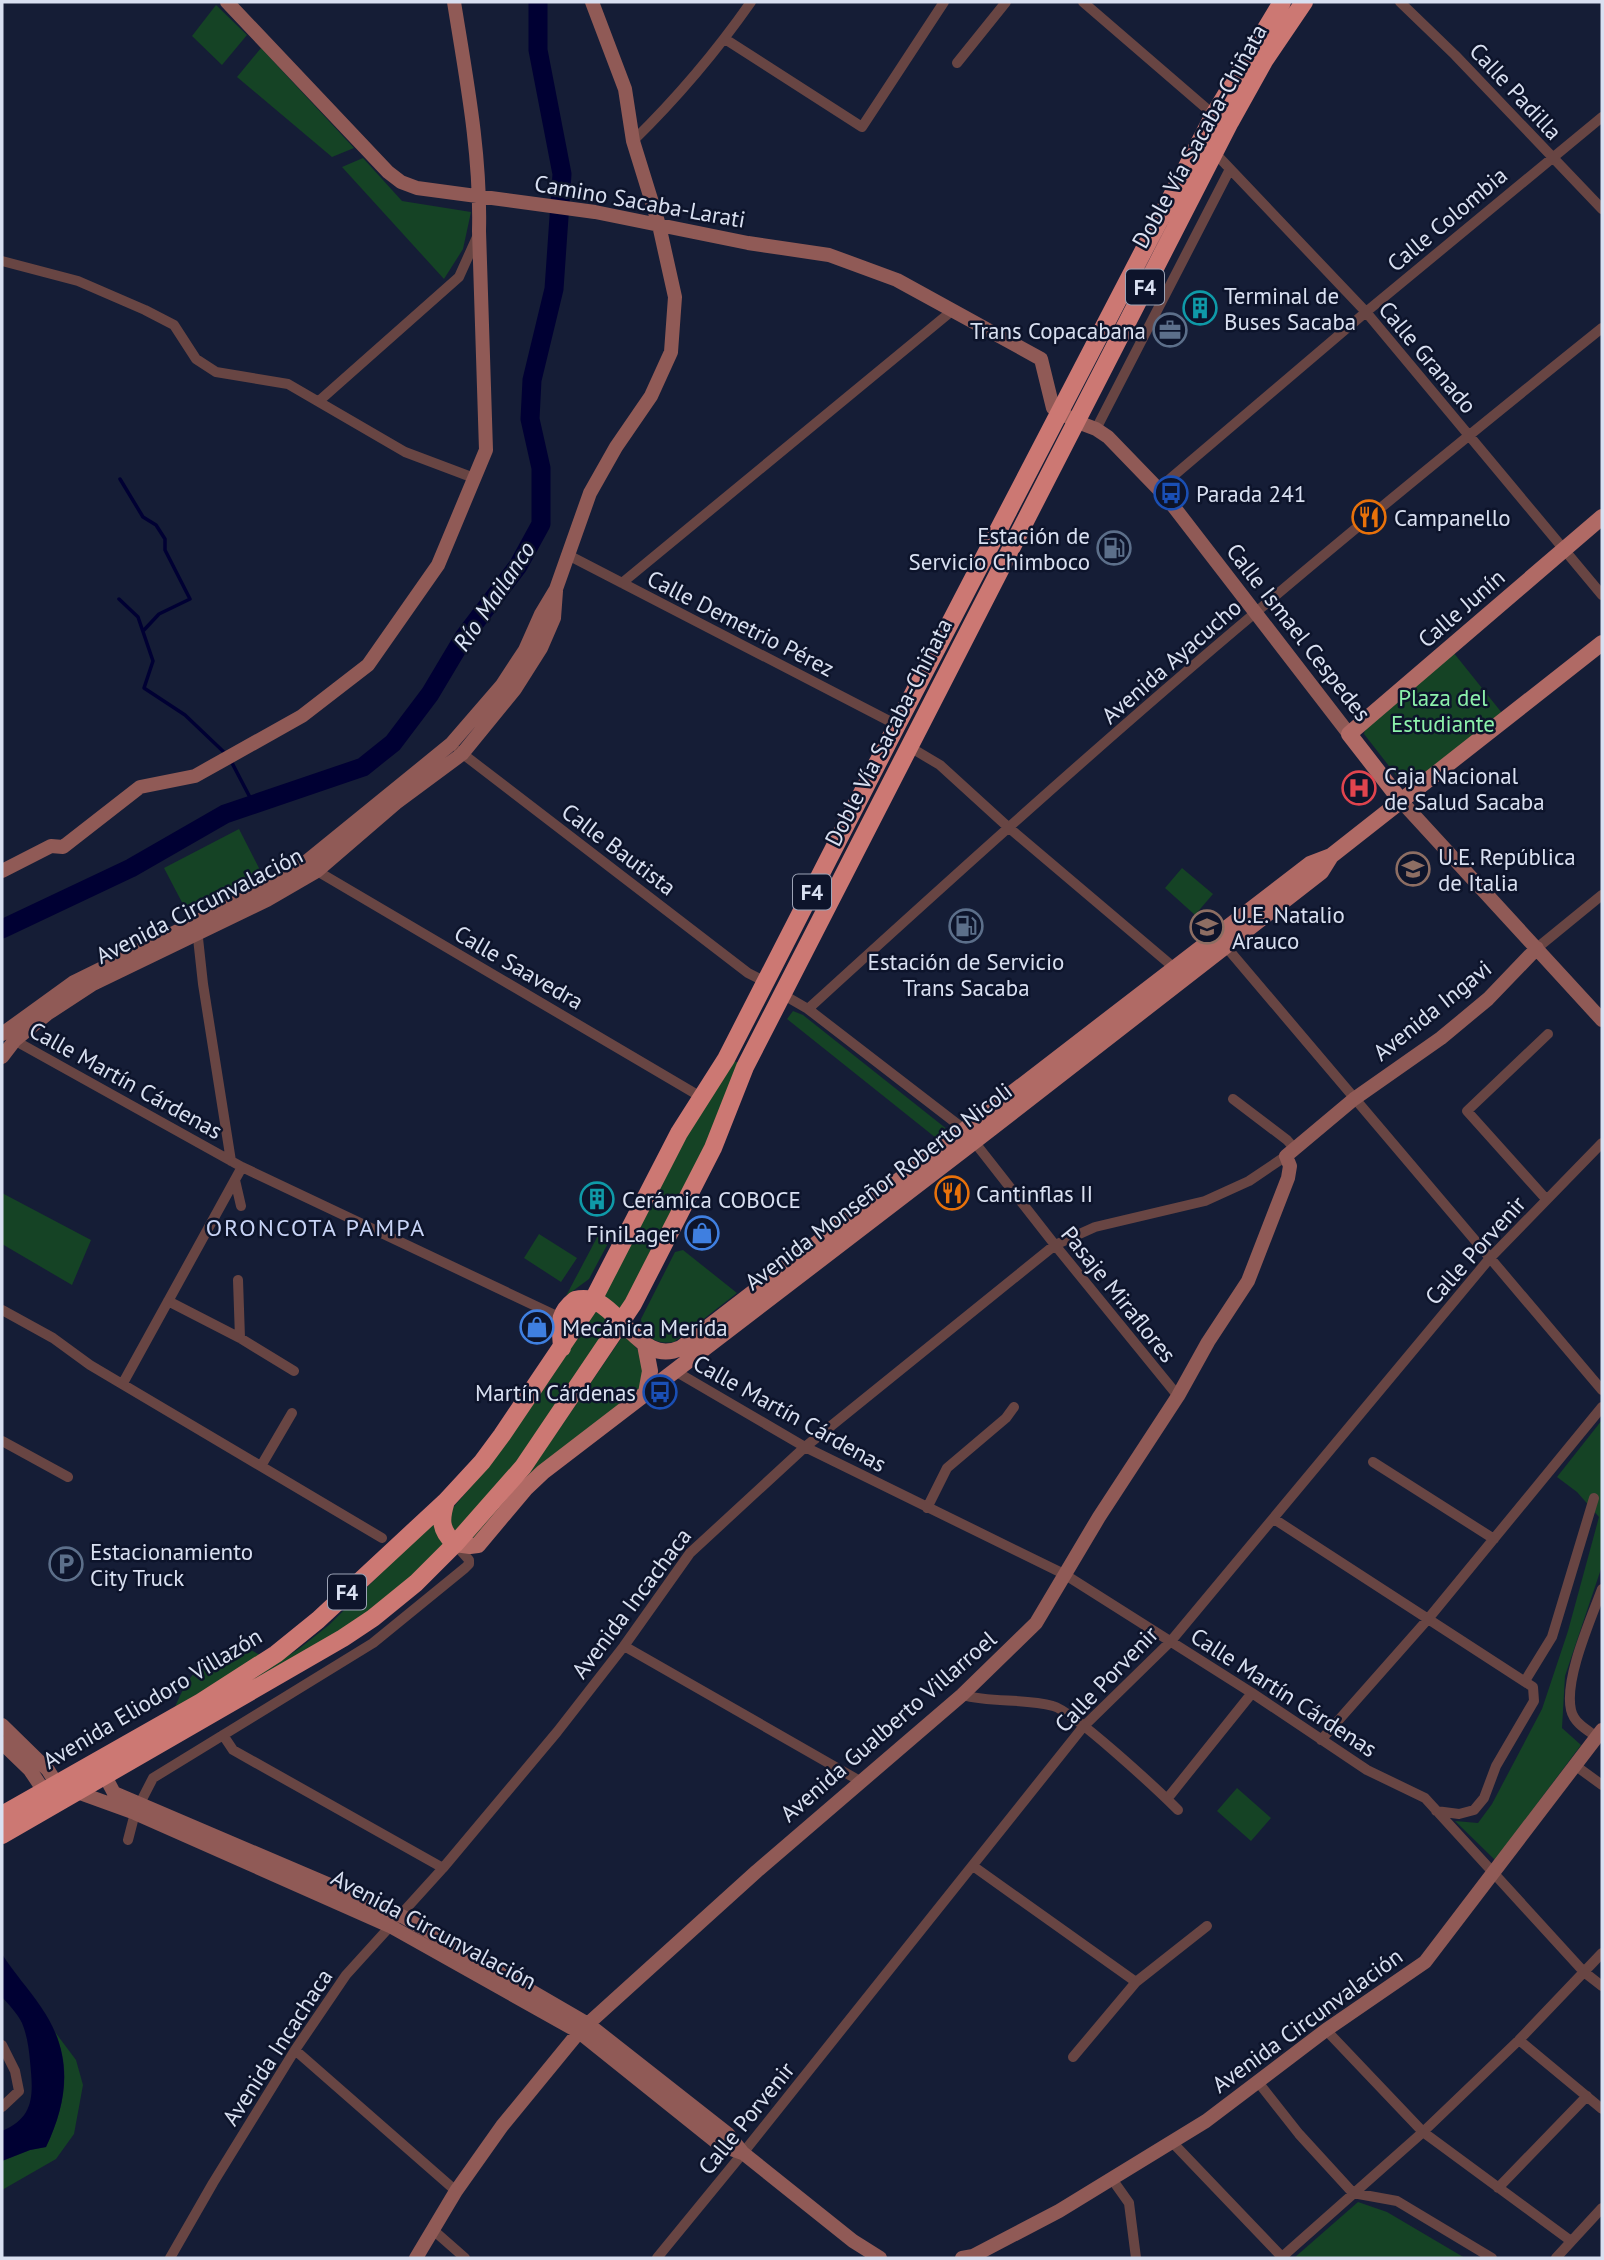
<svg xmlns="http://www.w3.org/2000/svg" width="1604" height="2260" viewBox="0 0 1604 2260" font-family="'PT Sans',sans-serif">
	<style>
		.green { fill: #154325 }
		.water { fill: #003 }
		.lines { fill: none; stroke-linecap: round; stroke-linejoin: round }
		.stream { stroke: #003; stroke-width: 3.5 }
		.river { stroke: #003; stroke-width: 19 }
		.street { stroke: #684543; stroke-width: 10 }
		.secondary { stroke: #905a56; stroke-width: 14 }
		.primary { stroke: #b06a65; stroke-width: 16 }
		.highway { stroke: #cc7873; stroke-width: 18 }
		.labels { text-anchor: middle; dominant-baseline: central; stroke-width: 5; stroke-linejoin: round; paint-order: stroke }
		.shield { fill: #0d142b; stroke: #9ca3b6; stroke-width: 2 }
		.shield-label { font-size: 21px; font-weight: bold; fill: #d9e0f1 }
		.street-label { font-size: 23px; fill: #d9e0f1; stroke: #0d142b }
		.poi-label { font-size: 23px; fill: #d9e0f1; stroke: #0d142b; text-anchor: start }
		.park-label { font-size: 23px; fill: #8cf1ab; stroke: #0d142b }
		.water-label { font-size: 24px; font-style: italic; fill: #dbe5f7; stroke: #0d142b }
		.neighbourhood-label { font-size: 24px; letter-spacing: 2px; fill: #c8d4f6; stroke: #0d142b }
	</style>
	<rect width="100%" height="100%" fill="#151d36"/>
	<path class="green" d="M216 5 247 35 222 65 192 36Z
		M261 48 354 148 332 157 237 77Z
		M363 158 402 201 471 212 463 249 444 279 342 167Z
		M1453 652 1502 713 1410 784H1403L1364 734 1365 729Z
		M239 829 261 872 186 910 164 868Z
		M1182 868 1213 894 1195 915 1165 888Z
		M793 1011 803 1015 948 1130 936 1138 787 1019Z
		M734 1061 739 1063 706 1148 621 1313 602 1297 680 1143Z
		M2 1193 91 1240 72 1285 2 1244Z
		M602 1228 613 1234 589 1279 566 1296Z
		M539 1234 577 1258 561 1282 524 1258Z
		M683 1250 737 1293 674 1342C657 1345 642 1337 641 1319L675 1252Z
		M596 1307 606 1319 605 1328 601 1336 530 1448 455 1535 448 1528 450 1511 491 1464 550 1380Z
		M624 1334C647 1358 644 1358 640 1390L522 1480 496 1512 483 1535 466 1540 531 1466 558 1431Z
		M1602 1420V1566L1565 1676 1562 1728 1581 1745 1495 1860 1455 1821 1478 1823 1492 1804 1542 1709 1568 1631 1599 1517 1577 1492 1557 1477Z
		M435 1520 446 1544 409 1579 357 1621 244 1689 242 1686 300 1648 329 1625Z
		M236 1648 249 1649 260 1655 247 1665 175 1707C190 1672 200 1661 236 1648Z
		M1237 1788 1271 1818 1251 1841 1217 1811Z
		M55 2032 76 2060 83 2085 74 2134 56 2159 2 2190V2161L30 2150 46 2147C64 2109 72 2071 55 2032Z
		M1358 2202 1387 2212 1465 2258H1294Z"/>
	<path class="water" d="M2 1954C14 1973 29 1989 41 2007 73 2053 69 2099 46 2147L30 2150 2 2161V2131C36 2117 33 2093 30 2061 29 2049 27 2035 22 2023 17 2013 9 2005 2 1997Z"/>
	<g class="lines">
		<path class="stream" d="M120 479 143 517 156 525 165 539V550L190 599 159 614 144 630
			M119 599 138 617 153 661 144 688 185 715 227 755
			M231 761 254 805"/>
		<path class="river" d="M2 929 131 868 225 814 363 767 393 743 430 694 464 637 518 566 541 524V468L530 419 532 380 554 289 562 174 538 50V2"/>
		<path class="street" d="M1083 2 1214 115
			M1400 2 1455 55 1602 209
			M725 39 862 127 944 2
			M957 63 1006 2
			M633 141C677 98 716 52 751 2
			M1214 152 1366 312 1602 595
			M2 261 78 281 145 310 174 325 196 359 216 372 288 384 405 452 474 478
			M319 401 459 277 477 237
			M1096 429 1230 169
			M1158 489 1366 312 1602 117
			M568 555 897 725
			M622 583 953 310
			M908 746 940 765 1008 827 1178 971
			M459 751 748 973 766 982
			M317 871 701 1097
			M197 929 203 984 231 1161
			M1222 942 1602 1390
			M1537 948 1602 895
			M782 994 808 1009 965 1130 1055 1245 1178 1396
			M808 1009C955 875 1103 741 1255 613 1369 516 1485 422 1602 328
			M12 1039 242 1167 561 1318
			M1233 1099 1287 1140 1295 1149
			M235 1180 241 1206
			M1546 1199 1467 1111 1548 1034
			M238 1280 240 1338
			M168 1301 240 1338 294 1371
			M2 1310 53 1338 90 1365 382 1538
			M675 1371 805 1447 1064 1574 1252 1693 1367 1770 1425 1798 1584 1972 1602 1986
			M123 1383 242 1167
			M2 1441 68 1477
			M1373 1462 1494 1539
			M261 1466 292 1413
			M927 1508 947 1468 1006 1418 1014 1407
			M1274 1519 1533 1687 1534 1701 1496 1766 1484 1798 1474 1810 1459 1814 1436 1811
			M624 1646 860 1781
			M1525 1681 1552 1637 1594 1498
			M962 1695C992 1703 1024 1698 1053 1706 1073 1711 1159 1791 1178 1810
			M223 1735 233 1750 443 1868
			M1597 1737C1587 1730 1574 1723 1571 1710 1564 1679 1591 1619 1602 1589
			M1321 1740 1428 1619 1602 1407
			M1576 1766 1602 1785
			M1167 1799 1252 1693
			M128 1840 135 1813 153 1778 373 1643 465 1568 469 1564V1560L455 1544
			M973 1866 1136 1982
			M1326 2030 1423 2132 1571 2241
			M1519 2040 1602 2109
			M2 2045 15 2071 19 2091 2 2107
			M295 2050 456 2191
			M1073 2057 1136 1982 1207 1926
			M1258 2082 1299 2134 1353 2193 1397 2201 1492 2258
			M1172 2142 1282 2257 1423 2132 1519 2040 1602 1953
			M1112 2179 1129 2203 1136 2258
			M1498 2188 1587 2096
			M432 2229 465 2258
			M170 2258 213 2183 295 2050 346 1975 443 1868 557 1732 624 1646 690 1553 805 1447 1055 1245 1095 1227 1205 1201 1249 1181 1286 1156
			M657 2258 743 2153 1083 1727 1171 1641 1490 1258 1602 1143
			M1556 2258 1602 2208"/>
		<path class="secondary" d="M227 2 388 172 401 182 417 188 595 212 748 243 829 255 897 280 1041 359 1053 408 1075 421 1096 429 1108 437 1167 498 1349 734
			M1401 801 1602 1020
			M2 871 51 846 63 847 140 787 195 776 302 716 368 665 438 565 486 450 479 231C481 154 466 77 454 2
			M2 1034 74 982 259 891 306 862 451 744 502 685 525 650 541 614 556 589 590 493 616 447 651 396 671 352 675 297 659 225 633 141 625 89 592 2
			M2 1057 15 1040 47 1014 93 984 267 900 317 871 396 803 462 754 515 689 541 648 554 618 556 591
			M2 1725 48 1770 56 1783
			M2 1743 30 1770 44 1791
			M105 1776 114 1793 400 1915 588 2024 728 2134 743 2153 853 2241 880 2258
			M77 1792 135 1813 390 1926 579 2032 720 2145 742 2153
			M416 2258 456 2191 502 2126 579 2032 757 1871 962 1695 1036 1623 1099 1517 1178 1396 1208 1342 1248 1281 1288 1178 1290 1166 1286 1156 1354 1099 1441 1038 1488 999 1537 948
			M962 2258 973 2256 1059 2211 1206 2121 1326 2030 1425 1962 1602 1730"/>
		<path class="primary" d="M1401 801 1349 734 1602 517
			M621 1322C639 1339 654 1360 681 1348L1310 864 1331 856 1602 643
			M645 1345 650 1371 646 1393
			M455 1544 470 1546 478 1545 525 1489 543 1472 975 1141 1321 872 1331 856"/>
		<path class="highway" d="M562 1348C561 1326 556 1315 575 1300 596 1295 608 1309 621 1322
			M446 1501C440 1520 440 1530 455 1544
			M2 1815 201 1702 276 1654 318 1620 446 1501 482 1462 502 1435 593 1300 679 1133 726 1059 897 725 1214 115 1282 2
			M2 1835 343 1638 373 1618 416 1583 455 1544 523 1467 633 1304 713 1148 745 1067 1230 122 1264 61 1304 2"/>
	</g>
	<defs>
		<symbol id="building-ring" viewBox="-11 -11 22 22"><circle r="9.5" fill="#0d142b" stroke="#0f9aa8" stroke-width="1.5"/><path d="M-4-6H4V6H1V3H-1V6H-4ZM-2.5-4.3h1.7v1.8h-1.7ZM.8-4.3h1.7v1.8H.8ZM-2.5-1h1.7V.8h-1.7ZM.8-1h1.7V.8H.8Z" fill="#0f9aa8"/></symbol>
		<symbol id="office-ring" viewBox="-11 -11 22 22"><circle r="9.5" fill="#0d142b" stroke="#5c6f8a" stroke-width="1.5"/><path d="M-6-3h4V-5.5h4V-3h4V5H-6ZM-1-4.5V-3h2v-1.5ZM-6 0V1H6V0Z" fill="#5c6f8a"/></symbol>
		<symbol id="bus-ring" viewBox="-11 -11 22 22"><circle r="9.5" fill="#0d142b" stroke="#1a4fb4" stroke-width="1.5"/><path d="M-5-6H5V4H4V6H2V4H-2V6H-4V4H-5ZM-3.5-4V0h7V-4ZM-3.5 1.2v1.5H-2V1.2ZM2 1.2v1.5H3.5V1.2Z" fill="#1a4fb4"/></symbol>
		<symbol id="restaurant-ring" viewBox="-11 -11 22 22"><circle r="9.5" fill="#0d142b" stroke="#e8710a" stroke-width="1.5"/><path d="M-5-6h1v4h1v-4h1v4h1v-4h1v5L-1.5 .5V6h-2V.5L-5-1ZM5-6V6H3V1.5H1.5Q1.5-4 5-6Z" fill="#e8710a"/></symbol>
		<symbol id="fuel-ring" viewBox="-11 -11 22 22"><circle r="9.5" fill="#0d142b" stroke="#5c6f8a" stroke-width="1.5"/><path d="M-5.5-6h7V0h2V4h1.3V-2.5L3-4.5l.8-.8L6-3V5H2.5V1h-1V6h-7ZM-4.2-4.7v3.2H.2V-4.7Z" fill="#5c6f8a"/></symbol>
		<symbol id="hospital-ring" viewBox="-11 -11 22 22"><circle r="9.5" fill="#0d142b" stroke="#e0444e" stroke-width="1.5"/><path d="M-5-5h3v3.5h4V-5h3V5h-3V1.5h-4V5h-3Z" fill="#e0444e"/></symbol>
		<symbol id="school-ring" viewBox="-11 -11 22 22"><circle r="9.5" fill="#0d142b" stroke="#8d6e63" stroke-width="1.5"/><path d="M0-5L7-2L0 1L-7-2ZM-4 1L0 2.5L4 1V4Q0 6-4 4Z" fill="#8d6e63"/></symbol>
		<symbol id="shop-ring" viewBox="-11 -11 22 22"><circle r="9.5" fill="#0d142b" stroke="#3f7fe0" stroke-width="1.5"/><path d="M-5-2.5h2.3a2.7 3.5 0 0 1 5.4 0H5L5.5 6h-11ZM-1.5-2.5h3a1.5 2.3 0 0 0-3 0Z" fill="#3f7fe0"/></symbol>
		<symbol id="parking-ring" viewBox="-11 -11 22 22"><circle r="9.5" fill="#0d142b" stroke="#5c6f8a" stroke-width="1.5"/><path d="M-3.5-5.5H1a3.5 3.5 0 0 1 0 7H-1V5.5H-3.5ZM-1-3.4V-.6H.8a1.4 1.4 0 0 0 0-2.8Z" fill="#5c6f8a"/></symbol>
	</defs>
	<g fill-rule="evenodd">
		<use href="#building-ring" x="1181" y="289" width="38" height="38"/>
		<use href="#office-ring" x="1151" y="311" width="38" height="38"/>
		<use href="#bus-ring" x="1152" y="474" width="38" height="38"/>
		<use href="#restaurant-ring" x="1350" y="498" width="38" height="38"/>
		<use href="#fuel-ring" x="1095" y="529" width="38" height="38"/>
		<use href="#hospital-ring" x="1340" y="769" width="38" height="38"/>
		<use href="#school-ring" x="1394" y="850" width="38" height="38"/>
		<use href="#fuel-ring" x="947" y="907" width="38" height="38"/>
		<use href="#school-ring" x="1188" y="908" width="38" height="38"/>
		<use href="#restaurant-ring" x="933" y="1174" width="38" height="38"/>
		<use href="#building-ring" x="578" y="1180" width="38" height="38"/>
		<use href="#shop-ring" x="683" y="1214" width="38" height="38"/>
		<use href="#shop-ring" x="518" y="1308" width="38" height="38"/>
		<use href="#bus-ring" x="641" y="1373" width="38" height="38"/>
		<use href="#parking-ring" x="47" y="1545" width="38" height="38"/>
	</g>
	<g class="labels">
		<g class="shield">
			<rect x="1126" y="269.5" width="38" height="35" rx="5"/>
			<rect x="793" y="874.5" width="38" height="35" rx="5"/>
			<rect x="328" y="1574.5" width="38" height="35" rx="5"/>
		</g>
		<g class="shield-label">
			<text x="1145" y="287">F4</text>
			<text x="812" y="892">F4</text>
			<text x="347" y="1592">F4</text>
		</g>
		<g class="street-label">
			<text transform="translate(1516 91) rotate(47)">Calle Padilla</text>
			<text transform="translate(1199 136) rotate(-61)">Doble Vía Sacaba-Chiñata</text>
			<text transform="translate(640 201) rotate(10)">Camino Sacaba-Larati</text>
			<text transform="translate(1447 219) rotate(-40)">Calle Colombia</text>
			<text transform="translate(1428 357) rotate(50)">Calle Granado</text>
			<text transform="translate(1461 608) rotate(-41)">Calle Junín</text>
			<text transform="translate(741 623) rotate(27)">Calle Demetrio Pérez</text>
			<text transform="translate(1299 632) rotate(52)">Calle Ismael Cespedes</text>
			<text transform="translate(1171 661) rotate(-41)">Avenida Ayacucho</text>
			<text transform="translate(888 732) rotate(-63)">Doble Vía Sacaba-Chiñata</text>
			<text transform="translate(619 849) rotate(37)">Calle Bautista</text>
			<text transform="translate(199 905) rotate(-27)">Avenida Circunvalación</text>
			<text transform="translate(519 967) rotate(30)">Calle Saavedra</text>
			<text transform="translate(1432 1010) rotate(-39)">Avenida Ingavi</text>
			<text transform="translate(126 1080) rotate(29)">Calle Martín Cárdenas</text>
			<text transform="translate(878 1186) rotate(-37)">Avenida Monseñor Roberto Nicoli</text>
			<text transform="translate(1475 1250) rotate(-48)">Calle Porvenir</text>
			<text transform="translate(1119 1294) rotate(51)">Pasaje Miraflores</text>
			<text transform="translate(790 1413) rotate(29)">Calle Martín Cárdenas</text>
			<text transform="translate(631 1603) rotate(-53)">Avenida Incachaca</text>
			<text transform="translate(1106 1679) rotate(-46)">Calle Porvenir</text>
			<text transform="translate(1284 1692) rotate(33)">Calle Martín Cárdenas</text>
			<text transform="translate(152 1698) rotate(-31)">Avenida Eliodoro Villazón</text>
			<text transform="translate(888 1726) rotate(-41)">Avenida Gualberto Villarroel</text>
			<text transform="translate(434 1929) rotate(28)">Avenida Circunvalación</text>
			<text transform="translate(1307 2020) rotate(-36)">Avenida Circunvalación</text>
			<text transform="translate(277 2047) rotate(-57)">Avenida Incachaca</text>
			<text transform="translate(746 2118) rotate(-51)">Calle Porvenir</text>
		</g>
		<g class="poi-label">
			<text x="1224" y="295">Terminal de<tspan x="1224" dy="26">Buses Sacaba</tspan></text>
			<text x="1146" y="330" text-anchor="end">Trans Copacabana</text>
			<text x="1196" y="493">Parada 241</text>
			<text x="1394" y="517">Campanello</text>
			<text x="1090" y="535" text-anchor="end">Estación de<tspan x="1090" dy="26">Servicio Chimboco</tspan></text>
			<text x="1384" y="775">Caja Nacional<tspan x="1384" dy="26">de Salud Sacaba</tspan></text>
			<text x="1438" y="856">U.E. República<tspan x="1438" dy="26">de Italia</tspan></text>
			<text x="1232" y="914">U.E. Natalio<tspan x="1232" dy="26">Arauco</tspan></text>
			<text x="966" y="961" text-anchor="middle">Estación de Servicio<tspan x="966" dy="26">Trans Sacaba</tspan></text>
			<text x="976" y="1193">Cantinflas II</text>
			<text x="622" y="1199">Cerámica COBOCE</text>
			<text x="678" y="1233" text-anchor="end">FiniLager</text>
			<text x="562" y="1327">Mecánica Merida</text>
			<text x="636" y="1392" text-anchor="end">Martín Cárdenas</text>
			<text x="90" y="1551">Estacionamiento<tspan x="90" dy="26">City Truck</tspan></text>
		</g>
		<g class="park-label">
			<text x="1443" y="697">Plaza del<tspan x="1443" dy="26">Estudiante</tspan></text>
		</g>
		<g class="water-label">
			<text transform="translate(494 596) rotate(-56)">Río Mailanco</text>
		</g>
		<g class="neighbourhood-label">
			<text x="316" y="1227">ORONCOTA PAMPA</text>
		</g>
	</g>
	<rect width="1604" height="2260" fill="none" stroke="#d9e0f1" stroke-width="7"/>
</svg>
